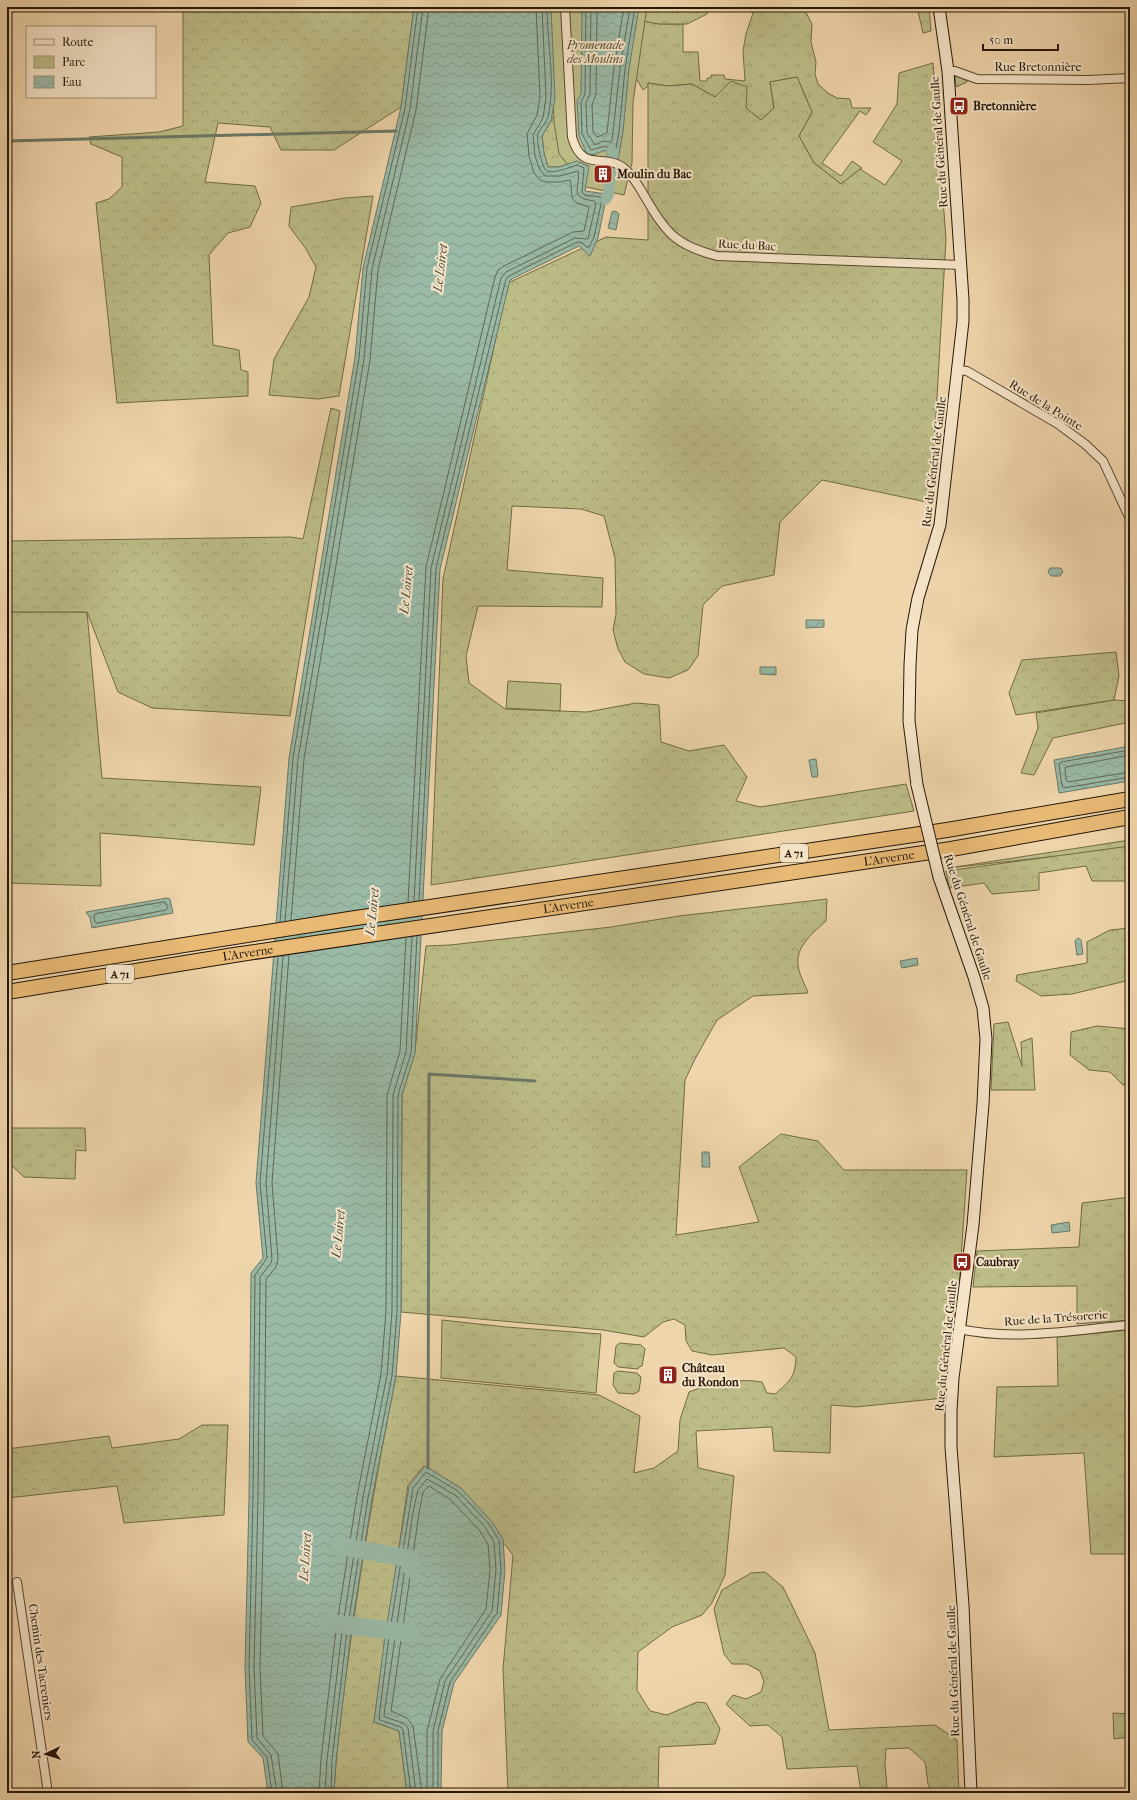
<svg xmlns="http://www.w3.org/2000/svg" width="1137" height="1800" viewBox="0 0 1137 1800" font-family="'IM FELL French Canon',serif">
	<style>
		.grass { fill: url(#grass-tufts); stroke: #706a47 }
		.forest { fill: url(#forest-crowns); stroke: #706a47 }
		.green { fill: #bcbc87; stroke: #706a47 }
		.water { fill: url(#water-waves); stroke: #6b7866 }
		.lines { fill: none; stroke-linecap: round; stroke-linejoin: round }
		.shore { stroke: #606856; stroke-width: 1 }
		.stream { stroke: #6b7866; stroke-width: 3 }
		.canal { stroke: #9ab9a6; stroke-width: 11 }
		.river { stroke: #9ab9a6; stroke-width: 18 }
		.street-casing { stroke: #584630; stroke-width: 10 }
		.secondary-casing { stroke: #251707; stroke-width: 13 }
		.highway-casing { stroke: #251707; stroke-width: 16 }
		.street { stroke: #f5e4c8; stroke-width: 8 }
		.secondary { stroke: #f5e4c8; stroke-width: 11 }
		.highway { stroke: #e8ba76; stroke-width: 14 }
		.secondary-bridge-casing { stroke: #251707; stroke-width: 13; stroke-linecap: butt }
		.secondary-bridge { stroke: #f5e4c8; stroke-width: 11 }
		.labels { text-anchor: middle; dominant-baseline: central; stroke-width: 4; stroke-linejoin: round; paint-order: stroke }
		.shield { fill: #f5e4c8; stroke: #635441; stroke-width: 1 }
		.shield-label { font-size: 11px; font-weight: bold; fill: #251707 }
		.park-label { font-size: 12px; font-style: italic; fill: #52492d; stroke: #f5e4c8 }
		.street-label { font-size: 12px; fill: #251707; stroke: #f5e4c8 }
		.poi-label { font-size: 12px; font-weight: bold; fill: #251707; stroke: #f5e4c8; text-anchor: start }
		.water-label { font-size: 13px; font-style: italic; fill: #4e503f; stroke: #f5e4c8 }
	</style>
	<defs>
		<pattern id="grass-tufts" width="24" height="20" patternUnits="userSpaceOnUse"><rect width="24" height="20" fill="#bcbc87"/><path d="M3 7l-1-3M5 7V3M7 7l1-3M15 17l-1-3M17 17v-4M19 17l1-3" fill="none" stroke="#a1a173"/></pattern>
		<pattern id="forest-crowns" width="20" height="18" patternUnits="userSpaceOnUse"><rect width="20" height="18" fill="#bcbc87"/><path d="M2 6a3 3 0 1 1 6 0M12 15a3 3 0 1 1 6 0" fill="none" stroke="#a1a173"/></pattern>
		<pattern id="water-waves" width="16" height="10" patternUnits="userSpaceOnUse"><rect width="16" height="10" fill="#9ab9a6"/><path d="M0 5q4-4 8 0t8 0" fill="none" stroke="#859e8d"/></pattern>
	</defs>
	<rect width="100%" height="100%" fill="#efd5ab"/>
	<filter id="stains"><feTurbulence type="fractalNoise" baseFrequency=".005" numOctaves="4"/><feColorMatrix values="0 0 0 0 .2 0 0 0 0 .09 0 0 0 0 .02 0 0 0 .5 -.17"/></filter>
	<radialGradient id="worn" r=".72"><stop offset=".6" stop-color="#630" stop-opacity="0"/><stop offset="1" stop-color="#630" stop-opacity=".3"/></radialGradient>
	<path class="grass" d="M755 7H803L812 24 811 42 816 62 815 74 818 84 828 93 837 98 850 99 852 108H871L866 115 860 111 822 163 841 176 852 161 862 168 841 184 814 163 799 136 812 112 797 77 770 82 774 108 761 120 746 108 715 97 692 84 668 86 648 83V86L643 90 635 76 644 21 659 24H683V52H698L700 81H707V78H711V75H724L725 79 745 81 743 51 746 34Z
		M7 612H87L102 778 261 787 254 845 100 833 101 886 7 883Z
		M1114 700 1130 701V722L1053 738 1034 775 1021 773 1038 728 1036 713Z
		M1130 840V848L949 868Z
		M7 1128H85L86 1151 76 1150 75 1179 24 1177 7 1161Z
		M1130 1197V1320L1077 1324V1286L973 1287 977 1251 1079 1247 1082 1203Z
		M442 1320 506 1327 601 1334 596 1393 441 1378Z
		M1130 1330V1554H1091L1084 1453 994 1457 997 1387 1058 1386 1057 1337Z
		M620 1343 641 1345 645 1349 642 1366 639 1367 638 1369 618 1367 614 1363 616 1346Z
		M618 1371 637 1373 641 1377 639 1391 634 1394 618 1393 613 1385 614 1373Z
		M1113 1713 1130 1714V1737L1114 1739Z"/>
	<path class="forest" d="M183 7H414L401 107 334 150H281L270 127 218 123 205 182 255 186 261 203 250 227 228 233 209 255 213 345 239 350 241 370 248 372V396L117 403 96 203 109 199 122 187V157L91 144 89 137 159 132 183 126Z
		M639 7H707V14L687 24H659L637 20Z
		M917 7H929L931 31 923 33Z
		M933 63 946 239 931 503 822 480 780 522 774 575 722 586 703 605 698 656 688 670 669 678 644 674 625 662 618 649 613 630 616 614 615 558 604 516 581 509 512 506 507 570 603 578 602 607 478 606 466 656 469 683 505 709 587 712 636 703 659 705 661 742 689 751 724 745 747 777 736 801 760 807 906 784 914 811 431 885 443 579 508 283 606 237 648 240V83L668 86 692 84 715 97 731 81 747 87 746 108 761 120 774 108 770 82 797 77 812 112 799 136 814 163 841 184 860 169 885 185 902 161 873 142 897 104 899 73Z
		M564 96 577 161 559 167H548L544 153 542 136 551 121Z
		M373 196 339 396 318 399 269 395 274 359 309 297 316 267 306 249 289 226 291 207 345 198Z
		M331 408 340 411 290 716 152 708 118 692 87 612H10L7 608V572L11 541 291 537 303 539Z
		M1116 652 1119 676 1114 700 1016 715 1009 693 1022 660Z
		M1130 846V881H1092L1086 866 1039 873V890L992 894 984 883 949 888 946 871Z
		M827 899 826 921C815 931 796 946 798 963 798 973 805 984 808 993L753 996 717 1020 695 1059 685 1080 676 1235 759 1222 739 1167 781 1134 818 1141 844 1170H967L959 1288 944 1398 856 1407 831 1405 830 1453 774 1451 772 1427 696 1431 698 1468 734 1476 725 1575 712 1603 702 1615 672 1627 638 1652 637 1690 650 1711 667 1715 697 1702 706 1703 720 1729 715 1744 659 1747 658 1793H508L503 1669 513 1555 461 1488 424 1466 408 1485 374 1722 399 1731 407 1793H334C336 1754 341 1715 346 1675 359 1575 376 1476 396 1376L599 1395 640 1416 634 1473 654 1468 678 1451 680 1420 689 1392C711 1383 739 1378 762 1382L767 1393 775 1394C790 1381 795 1378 796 1357L784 1348 712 1355 692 1351 686 1341 685 1325 674 1319 663 1322 644 1337 603 1330 401 1312 402 1095 415 1051 426 946 450 945 611 927 679 916Z
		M1130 928V980L1072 994 1041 996 1016 981 1017 975 1087 963V942L1110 930Z
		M1008 1022 1022 1066 1021 1042 1032 1038 1035 1090H991L994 1024Z
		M1097 1026 1130 1029V1084L1123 1085 1110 1072 1089 1070 1070 1055 1071 1032Z
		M202 1425H228L224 1515 124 1523 117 1486 7 1498V1449L109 1436 112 1448 179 1439Z
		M765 1572 783 1587 815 1653 829 1730 935 1725 957 1740 959 1793H932L928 1784 925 1762 909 1748 886 1749 885 1763 887 1788 880 1793H865L860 1786 857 1766 787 1769 782 1737 768 1725 750 1726 726 1704 733 1695 746 1699 761 1692 764 1682 760 1671 747 1664H732L724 1654 714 1609 722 1590 751 1573Z"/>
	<path class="green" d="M549 7H647L633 102 632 163 624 195 586 187 559 154 554 122Z
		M957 76 967 81V82L956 87 955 77Z
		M508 681 561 684 560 711 506 708Z"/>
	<path class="water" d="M414 7H551L555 98 551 121 542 136 544 153 548 167H559L577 161 589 166 585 191 607 194 598 238 590 256 579 246 510 280 440 569 415 1053 402 1095 401 1312 396 1376 372 1498 351 1632 336 1761 334 1793H268L263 1758 248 1742 245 1667 249 1498 251 1273 263 1258 256 1183 289 758 355 357 363 268 401 107Z
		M582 7H639L629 69 623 132 618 160 608 158 606 150 593 155 587 154 579 136 577 100 581 94Z
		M614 211 617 212 619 214 616 230 608 228 612 212Z
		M1050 568H1061L1063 572 1060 576H1051L1048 572Z
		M806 620H824V627L806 628Z
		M760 667H776V675L760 674Z
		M1130 746V781L1059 793 1054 760Z
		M816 759 818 775 817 777H812L809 760Z
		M167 898 170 899 173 913 92 928 90 918 86 912Z
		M1078 938 1081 940 1083 954 1077 955 1075 941Z
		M917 958 918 965 902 968 900 961Z
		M702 1152H709L710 1167H702Z
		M1069 1222 1070 1231 1052 1233 1051 1225Z
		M425 1466 461 1488 492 1522 503 1539 505 1570 501 1615 454 1683 442 1731 441 1793H407L399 1731 374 1722 385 1636 409 1486Z"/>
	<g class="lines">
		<path class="shore" d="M586 7 585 94 581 102 582 134 591 150 606 146 613 154 615 153 619 132 625 69 635 7
			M591 7 590 94 586 103 587 133 595 145 603 141 610 142 612 141 620 68 630 7
			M597 7 596 94 592 105 593 132 597 137 607 133 614 67 624 7
			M1130 750 1061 762 1059 764 1062 786 1064 788 1130 777
			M1130 755 1066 767 1065 768 1066 780 1068 782 1130 772
			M414 901 431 568 501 278 506 272 575 238 588 239 596 203 594 201C567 197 581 189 578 171L560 176H545L540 170 535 156 533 135 543 118 546 97 542 7
			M419 901 436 568 506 279 509 276 577 242H581L587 247H589L594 237 602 199 600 197 585 195 582 192 584 168 577 165C570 167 550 176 545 169 541 164 536 139 538 133 541 128 546 123 548 117 556 82 547 43 547 7
			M165 902 168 908 166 910 97 923 95 922 94 916 95 914Z
			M408 902 426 567 495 277 498 270 504 266 573 232 584 231 589 208 588 206C566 203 574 194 570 180L559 182H546L540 180 534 173 529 156 527 134 537 115 540 97 536 7
			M291 920 304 759 370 360 378 270 416 110 429 7
			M285 921 298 759 364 359 372 269 410 109 423 7
			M280 922 293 758 359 358 367 268 405 108 418 7
			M272 1793 267 1757 252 1740 249 1667 253 1498 255 1275 267 1258 260 1183 278 957
			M277 1793 271 1755 257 1738 254 1667 258 1498 260 1277 271 1263 272 1259 266 1183 283 956
			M283 1793 278 1754 263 1736 260 1667 264 1498 266 1279 276 1267 278 1259 272 1183 289 955
			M319 1793 321 1759 336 1630 357 1496 381 1374 386 1311 387 1095 400 1051 406 938
			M325 1793 327 1760 342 1631 363 1497 387 1375 392 1311 393 1095 406 1052 412 937
			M331 1793 332 1760 347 1631 368 1498 392 1376 397 1311 398 1095 411 1053 417 936
			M411 1793 403 1730 401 1727 380 1720 379 1718 389 1636 413 1488 426 1472 458 1491 489 1524 499 1540 501 1570 497 1613 450 1682 438 1731V1793
			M416 1793 408 1728 403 1723 385 1717 384 1715 413 1512 418 1490 427 1479 455 1495 485 1527 494 1542 496 1570 492 1611 445 1681 433 1731V1793
			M422 1793 413 1726 407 1718 391 1711 419 1513 423 1492 429 1486 451 1500 480 1531 488 1544 490 1570 486 1609 440 1679 427 1731V1793"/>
		<path class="stream" d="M7 141 396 131
			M428 1468 429 1074 535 1081"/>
		<path class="canal" d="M606 199 608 195 613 155 612 152"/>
		<path class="river" d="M340 1546 412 1559V1569
			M329 1623 411 1633"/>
		<defs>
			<path id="street" d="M565 7 572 137C582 174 605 152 625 169 635 178 641 190 648 202 667 235 679 246 717 256L961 265
				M948 71H955L977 79 1088 80 1130 78
				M958 370 967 371 1058 424 1085 444 1103 461 1130 519
				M959 1329C1015 1341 1074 1330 1130 1325
				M17 1582 48 1793"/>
			<path id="secondary" d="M917 785 909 721 910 665 912 630 918 598 940 525 963 321V300L948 71 939 7
				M939 877 974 977 983 1008 986 1039 983 1104 973 1225 953 1378 951 1411V1447L963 1605 971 1793"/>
			<g id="highway">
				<path d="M7 973 349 919 947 830 1130 799"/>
				<path id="s1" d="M7 992 234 955 951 849 1130 817"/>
			</g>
		</defs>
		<use href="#street" class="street-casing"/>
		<use href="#secondary" class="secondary-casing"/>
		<use href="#highway" class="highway-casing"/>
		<use href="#street" class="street"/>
		<use href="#secondary" class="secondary"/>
		<use href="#highway" class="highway"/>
		<defs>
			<path id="secondary-bridge" d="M917 785 939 877"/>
		</defs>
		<use href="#secondary-bridge" class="secondary-bridge-casing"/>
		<use href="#secondary-bridge" class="secondary-bridge"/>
	</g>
	<defs>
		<symbol id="bus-square" viewBox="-11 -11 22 22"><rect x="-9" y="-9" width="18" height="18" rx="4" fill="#8f2418" stroke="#f5e4c8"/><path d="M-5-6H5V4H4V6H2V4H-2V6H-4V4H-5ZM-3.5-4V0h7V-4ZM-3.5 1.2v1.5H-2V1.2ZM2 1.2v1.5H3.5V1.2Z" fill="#fff"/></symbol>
		<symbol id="building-square" viewBox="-11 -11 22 22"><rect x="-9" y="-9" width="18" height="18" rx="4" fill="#8f2418" stroke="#f5e4c8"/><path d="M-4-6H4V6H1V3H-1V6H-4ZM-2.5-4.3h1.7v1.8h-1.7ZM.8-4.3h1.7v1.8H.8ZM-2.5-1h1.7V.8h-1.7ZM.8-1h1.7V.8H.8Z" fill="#fff"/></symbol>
	</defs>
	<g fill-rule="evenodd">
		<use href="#bus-square" x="948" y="95" width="22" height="22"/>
		<use href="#building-square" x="592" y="163" width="22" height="22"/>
		<use href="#bus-square" x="951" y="1251" width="22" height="22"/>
		<use href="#building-square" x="657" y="1364" width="22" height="22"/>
	</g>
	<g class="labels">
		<g class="shield">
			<rect x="780" y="844" width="28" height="18" rx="3"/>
			<rect x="106" y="965" width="28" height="18" rx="3"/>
		</g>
		<g class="shield-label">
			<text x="794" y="853">A 71</text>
			<text x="120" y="974">A 71</text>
		</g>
		<g class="park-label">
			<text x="595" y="45">Promenade<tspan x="595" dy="14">des Moulins</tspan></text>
		</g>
		<g class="street-label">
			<text x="1038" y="67">Rue Bretonnière</text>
			<text transform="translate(939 142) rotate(-94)">Rue du Général de Gaulle</text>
			<text transform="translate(747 245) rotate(3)">Rue du Bac</text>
			<text transform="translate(1046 405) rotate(32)">Rue de la Pointe</text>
			<text transform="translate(934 462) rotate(-83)">Rue du Général de Gaulle</text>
			<text stroke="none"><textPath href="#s1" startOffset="892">L'Arverne</textPath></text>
			<text stroke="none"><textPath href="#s1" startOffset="568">L'Arverne</textPath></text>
			<text transform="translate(968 917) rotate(72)">Rue du Général de Gaulle</text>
			<text stroke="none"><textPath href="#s1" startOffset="244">L'Arverne</textPath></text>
			<text transform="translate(1056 1318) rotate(-4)">Rue de la Trésorerie</text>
			<text transform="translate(946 1346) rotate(-84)">Rue du Général de Gaulle</text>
			<text transform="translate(41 1662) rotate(82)">Chemin des Tacreniers</text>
			<text transform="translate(953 1671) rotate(-92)">Rue du Général de Gaulle</text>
		</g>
		<g class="poi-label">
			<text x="973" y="106">Bretonnière</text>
			<text x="617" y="174">Moulin du Bac</text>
			<text x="976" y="1262">Caubray</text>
			<text x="682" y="1368">Château<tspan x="682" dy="14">du Rondon</tspan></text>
		</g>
		<g class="water-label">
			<text transform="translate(440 268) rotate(-83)">Le Loiret</text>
			<text transform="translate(406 590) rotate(-84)">Le Loiret</text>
			<text transform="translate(372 912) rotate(-84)">Le Loiret</text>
			<text transform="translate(338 1234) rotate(-84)">Le Loiret</text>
			<text transform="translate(305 1557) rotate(-86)">Le Loiret</text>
		</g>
	</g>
	<rect width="1137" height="1800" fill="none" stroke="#efd5ab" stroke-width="24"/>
	<rect x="8" y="8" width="1121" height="1784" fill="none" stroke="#251707" stroke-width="2"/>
	<rect x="12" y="12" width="1113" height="1776" fill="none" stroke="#251707"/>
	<rect x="26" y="26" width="130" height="72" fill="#f5e4c8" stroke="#a2927b"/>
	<rect x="34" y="39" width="20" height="6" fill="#f5e4c8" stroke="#a2927b"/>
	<text x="62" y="46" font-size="12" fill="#251707">Route</text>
	<rect x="34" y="56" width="20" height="12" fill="#bcbc87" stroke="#a2927b"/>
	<text x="62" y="66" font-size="12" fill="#251707">Parc</text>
	<rect x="34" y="76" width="20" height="12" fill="url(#water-waves)" stroke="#a2927b"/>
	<text x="62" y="86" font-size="12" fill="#251707">Eau</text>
	<g transform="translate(46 1754) rotate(266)" stroke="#f5e4c8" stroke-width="3" paint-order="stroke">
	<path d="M0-3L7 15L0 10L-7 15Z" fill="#251707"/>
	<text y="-6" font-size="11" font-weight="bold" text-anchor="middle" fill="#251707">N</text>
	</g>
	<path d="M983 44v6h75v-6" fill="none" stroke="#251707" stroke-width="2"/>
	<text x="989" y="44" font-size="12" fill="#251707" stroke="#f5e4c8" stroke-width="3" paint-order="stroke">50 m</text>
	<rect width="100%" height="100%" filter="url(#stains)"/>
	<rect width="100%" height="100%" fill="url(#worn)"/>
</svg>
